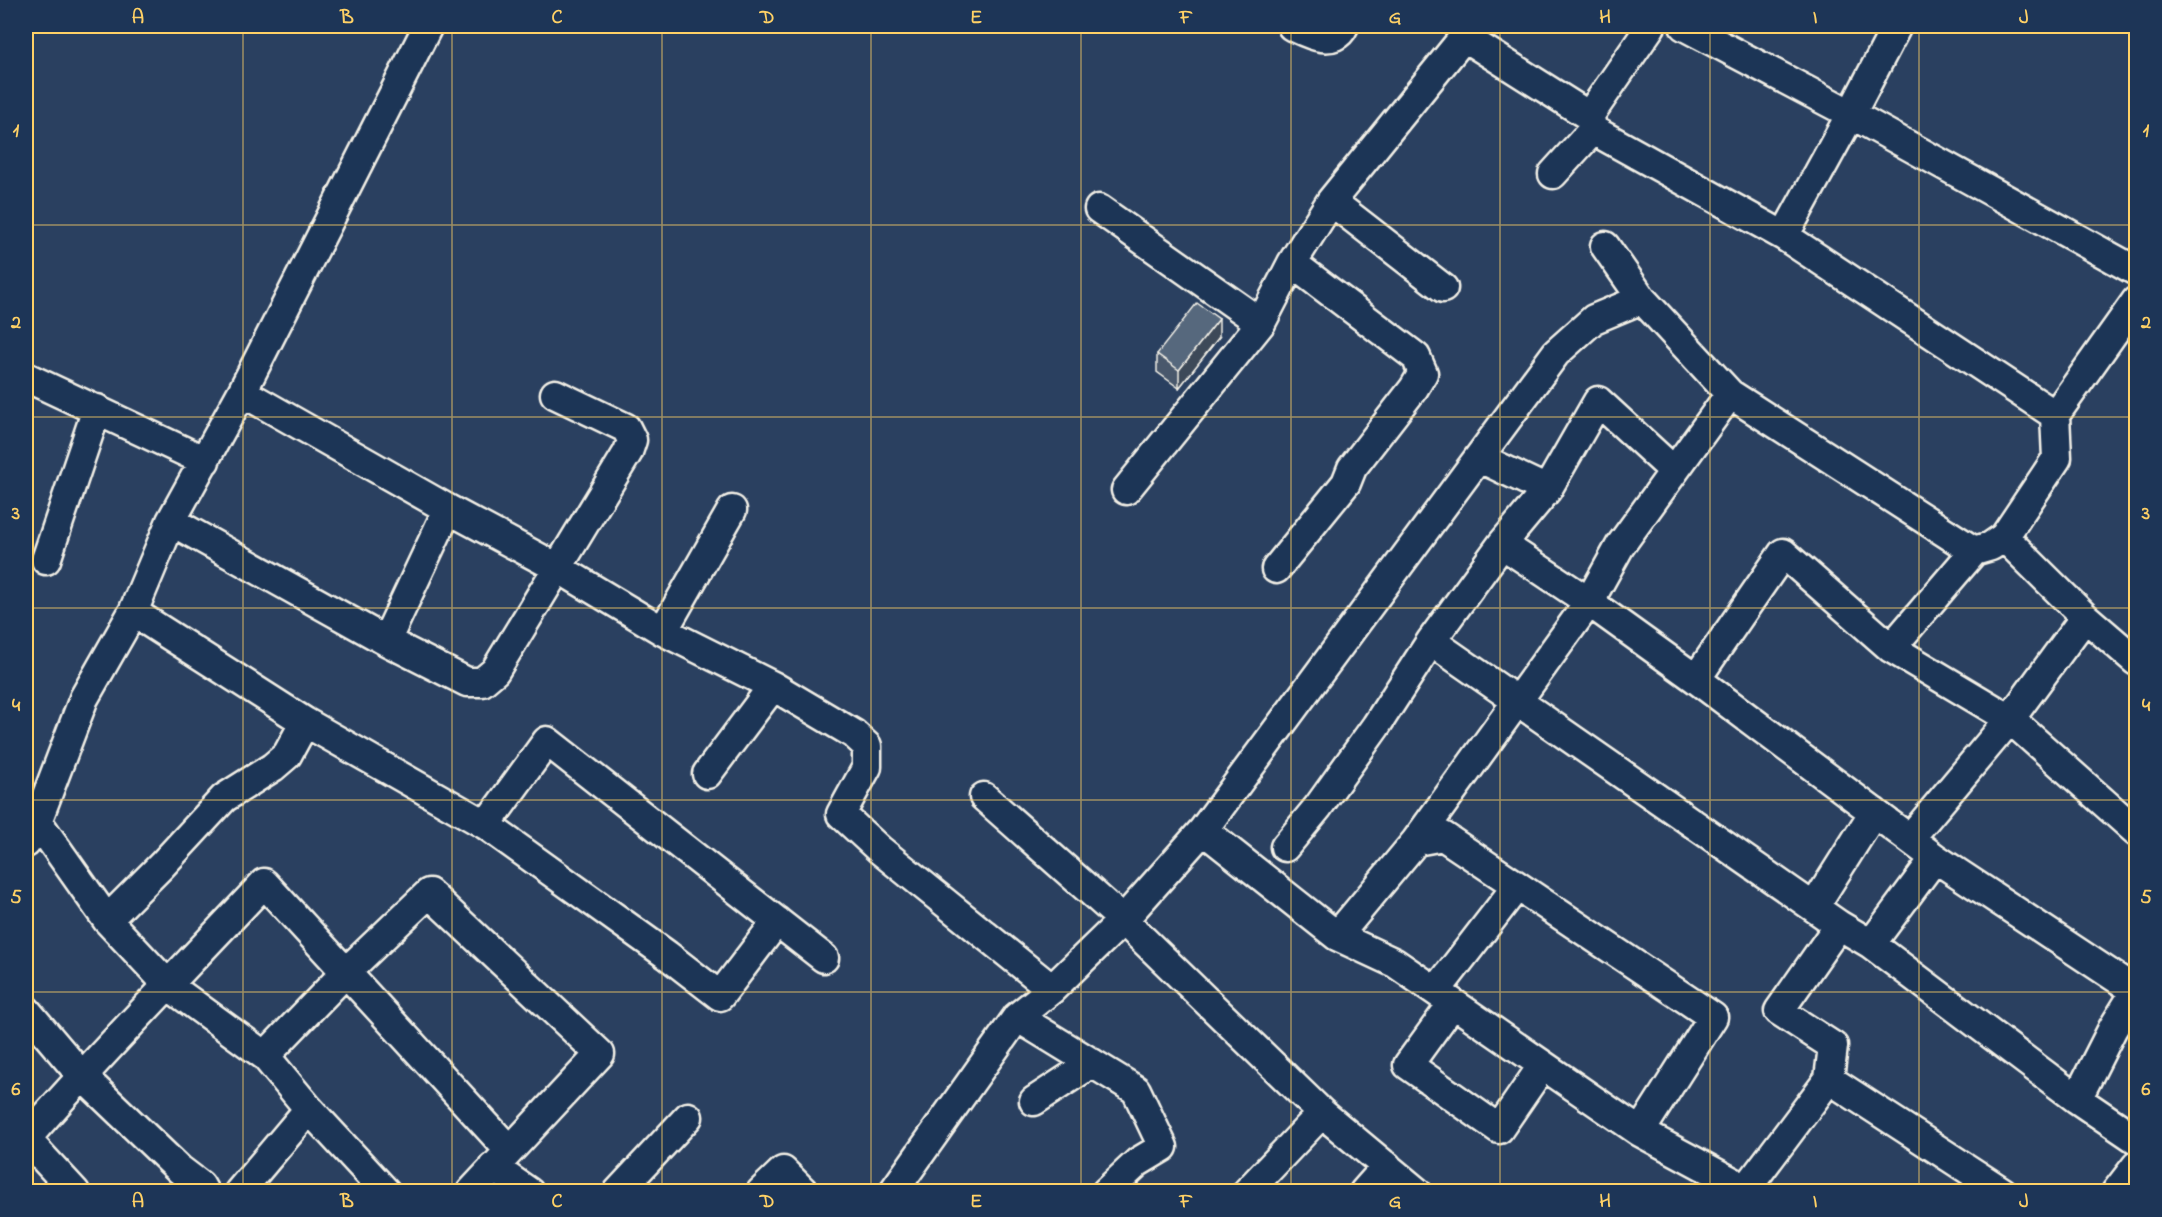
<svg xmlns="http://www.w3.org/2000/svg" width="2162" height="1217" viewBox="0 0 2162 1217" font-family="'Indie Flower',sans-serif">
	<style>
		.lines { fill: none; stroke-linecap: round; stroke-linejoin: round }
		.minor-casing { stroke: #f4f1e8; stroke-width: 33 }
		.minor { stroke: #1d3557; stroke-width: 28 }
		.wall { fill: #4a596c; stroke: #f4f1e8; stroke-width: 1.5 }
		.shaded-wall { fill: #3c4858; stroke: #f4f1e8; stroke-width: 1.5 }
		.building { fill: #56677d; stroke: #f4f1e8; stroke-width: 1.5 }
		.grid { fill: none; stroke: #ffd166; stroke-width: 1.5; stroke-opacity: 0.55 }
		.neatline { fill: none; stroke: #ffd166; stroke-width: 2 }
		.grid-label { font-size: 20px; text-anchor: middle; font-weight: bold; fill: #ffd166 }
	</style>
	<rect width="100%" height="100%" fill="#2a4060"/>
	<filter id="ink" filterUnits="userSpaceOnUse"><feTurbulence type="fractalNoise" baseFrequency=".0167" numOctaves="2"/><feDisplacementMap in="SourceGraphic" scale="12" xChannelSelector="R" yChannelSelector="G"/><feConvolveMatrix kernelMatrix="1 2 1 2 8 2 1 2 1" color-interpolation-filters="sRGB"/></filter>
	<g filter="url(#ink)">
		<g class="lines">
			<defs>
				<path id="minor" d="M1292 26C1307 33 1334 48 1344 26
					M1684 26 1851 114 2136 271
					M1589 116 1651 26
					M1553 174 1593 130
					M1331 201 1443 288
					M1099 209 1261 323 1292 263 1331 201 1464 37 1589 116 1593 130 1784 236 2055 415 2057 458 2004 537
					M1784 236 1851 114 1897 26
					M1605 246 1642 299 1730 394
					M26 377 205 461
					M242 392 448 509 558 568 663 631 773 686 854 734 867 746V767L841 814 880 850 1052 989 1017 1017 893 1192
					M2055 415 2136 301
					M1480 458 1547 490 1502 544 1589 602 1696 679 1935 858 2136 991 2113 1028 2077 1099
					M1126 490 1261 323
					M1547 490 1598 401 1674 471
					M171 521 386 641 467 682H482L495 671 628 452 632 440 626 428 555 394
					M46 560 97 409
					M1276 569 1346 483 1352 468 1414 388 1423 373 1416 357 1292 263
					M133 612 305 722 486 825 667 955 720 996 777 921
					M663 631 732 510
					M386 641 448 509
					M1431 641 1839 925 1871 944 2077 1099 2136 1139
					M1891 648 1974 551
					M1696 679 1783 553 1891 648 2010 719 2085 617
					M707 774 773 686
					M984 797 1123 920 1322 1113 1417 1192
					M28 808 107 920 169 986 265 1056 309 1109 386 1192
					M486 825 547 741 824 958
					M1203 830 1337 936 1395 963 1640 1132
					M1910 838 2010 719 2136 831
					M1416 841 1443 836 1713 1017 1640 1132 1746 1189
					M26 843 38 819 84 698 133 612 171 521 242 392 428 26
					M1285 847 1318 807 1376 726 1431 641 1502 544
					M1814 907 1874 812
					M107 920 162 865 224 798 273 767 287 755 305 722
					M1337 936 1416 841 1589 602 1620 546 1730 394 1974 551 1991 546 2004 537 2085 617 2136 661
					M1871 944 1935 858
					M1052 989 1123 920 1203 830 1556 353 1594 319 1642 299
					M1436 991 1517 886
					M1453 1003 1408 1065 1499 1129 1543 1065
					M26 1010 81 1075 179 1169 200 1185 204 1192
					M1017 1017 1136 1090 1163 1147 1138 1162 1106 1192
					M265 1056 346 972 429 893 600 1054 471 1192
					M1829 1079 2003 1192
					M1034 1101 1092 1063
					M26 1139C102 1051 185 968 264 883L509 1150
					M26 1139 75 1192
					M493 1167 529 1192
					M239 1192 309 1109
					M618 1192 688 1117
					M761 1192 783 1171 804 1192
					M1247 1192 1322 1113
					M1364 1192 1387 1166
					M1744 1192 1829 1079 1833 1046 1779 1011 1839 925
					M2116 1192 2136 1166"/>
			</defs>
			<use href="#minor" class="minor-casing"/>
			<use href="#minor" class="minor"/>
		</g>
		<path class="wall" d="M1219 337 1179 388 1157 372V354Z"/>
		<path class="shaded-wall" d="M1219 319V337L1179 388V370Z"/>
		<path class="building" d="M1197 303 1219 319 1179 370 1157 354Z"/>
	</g>
	<path class="grid" d="M243 26V1192M452 26V1192M662 26V1192M871 26V1192M1081 26V1192M1291 26V1192M1500 26V1192M1710 26V1192M1919 26V1192M26 225H2136M26 417H2136M26 608H2136M26 800H2136M26 992H2136"/>
	<rect width="2162" height="1217" fill="none" stroke="#1d3557" stroke-width="66"/>
	<rect x="33" y="33" width="2096" height="1151" class="neatline"/>
	<g class="grid-label">
		<text x="138" y="23">A</text>
		<text x="347" y="23">B</text>
		<text x="557" y="23">C</text>
		<text x="767" y="23">D</text>
		<text x="976" y="23">E</text>
		<text x="1186" y="23">F</text>
		<text x="1395" y="23">G</text>
		<text x="1605" y="23">H</text>
		<text x="1815" y="23">I</text>
		<text x="2024" y="23">J</text>
		<text x="16" y="136">1</text>
		<text x="2146" y="136">1</text>
		<text x="16" y="328">2</text>
		<text x="2146" y="328">2</text>
		<text x="16" y="519">3</text>
		<text x="2146" y="519">3</text>
		<text x="16" y="711">4</text>
		<text x="2146" y="711">4</text>
		<text x="16" y="903">5</text>
		<text x="2146" y="903">5</text>
		<text x="16" y="1095">6</text>
		<text x="2146" y="1095">6</text>
		<text x="138" y="1207">A</text>
		<text x="347" y="1207">B</text>
		<text x="557" y="1207">C</text>
		<text x="767" y="1207">D</text>
		<text x="976" y="1207">E</text>
		<text x="1186" y="1207">F</text>
		<text x="1395" y="1207">G</text>
		<text x="1605" y="1207">H</text>
		<text x="1815" y="1207">I</text>
		<text x="2024" y="1207">J</text>
	</g>
</svg>
